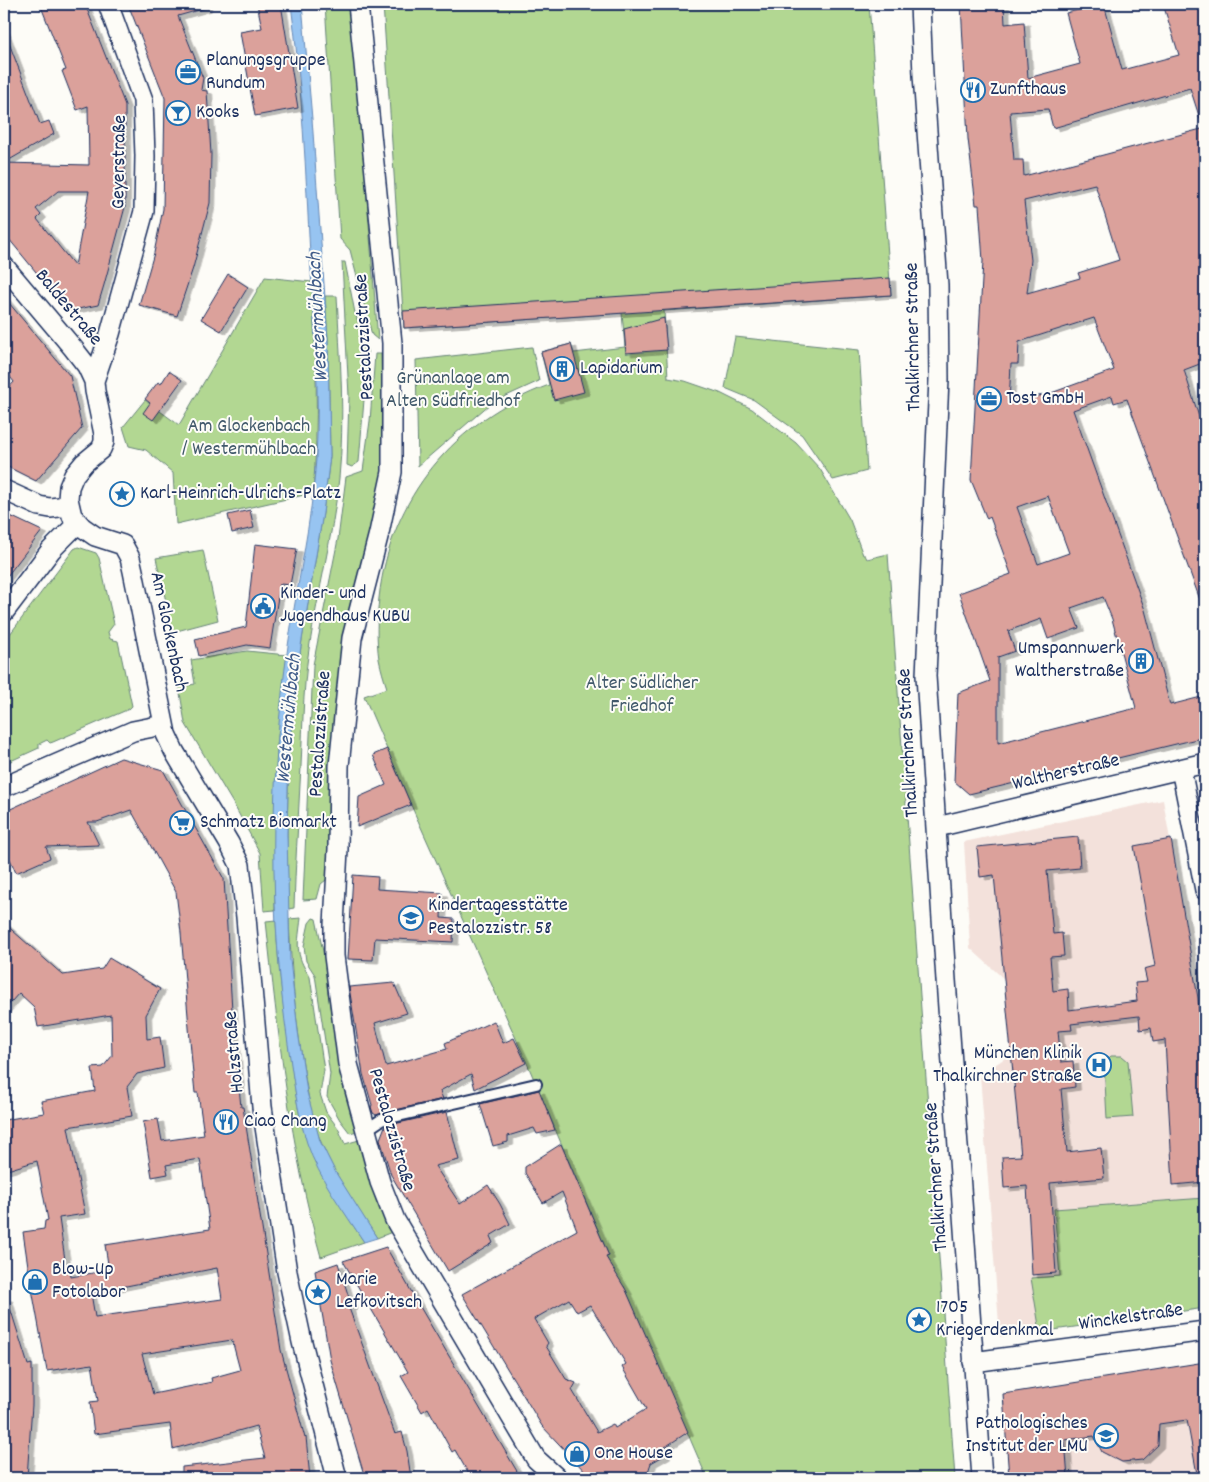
<svg xmlns="http://www.w3.org/2000/svg" width="1209" height="1482" viewBox="0 0 1209 1482" font-family="Dekko,sans-serif">
	<style>
		.built { fill: #f3e1db }
		.green { fill: #b2d792; stroke: #668378 }
		.water { fill: #97c4f1; stroke: #6588b6 }
		.building { fill: #dba19b; stroke: #1b2f5e; fill-rule: evenodd; filter: url(#shadow) }
		.lines { fill: none; stroke-linecap: round; stroke-linejoin: round }
		.lane-casing { stroke: #1b2f5e; stroke-width: 14 }
		.street-casing { stroke: #1b2f5e; stroke-width: 22 }
		.lane { stroke: #fdfcf7; stroke-width: 10 }
		.street { stroke: #fdfcf7; stroke-width: 19 }
		.labels { text-anchor: middle; dominant-baseline: central; stroke-width: 4; stroke-linejoin: round; paint-order: stroke }
		.poi-label { font-size: 20px; fill: #1b2f5e; stroke: #fdfcf7; text-anchor: start }
		.street-label { font-size: 20px; fill: #1b2f5e; stroke: #fdfcf7 }
		.park-label { font-size: 20px; fill: #41596b; stroke: #fdfcf7 }
		.water-label { font-size: 21px; font-style: italic; fill: #405c8a; stroke: #fdfcf7 }
	</style>
	<defs>
		<filter id="shadow"><feDropShadow dx="5.5" dy="3" stdDeviation="0" flood-color="#0004"/></filter>
	</defs>
	<rect width="100%" height="100%" fill="#fdfcf7"/>
	<filter id="ink" filterUnits="userSpaceOnUse"><feTurbulence type="fractalNoise" baseFrequency=".02" numOctaves="2"/><feDisplacementMap in="SourceGraphic" scale="10" xChannelSelector="R" yChannelSelector="G"/><feConvolveMatrix kernelMatrix="1 2 1 2 8 2 1 2 1" color-interpolation-filters="sRGB"/></filter>
	<g filter="url(#ink)">
		<path class="built" d="M1163 800 1198 998 1205 1091V1308L1000 1337 980 1075 1011 1054 1004 979 970 948 964 842Z
			M1205 1362V1478H1009L1003 1394Z"/>
		<path class="green" d="M325 4H352L378 340 372 335 350 250 340 239Z
			M383 4H869L891 295 664 311 668 378 685 381 720 393 752 409 796 443 820 469 850 520 863 555H865L867 559 888 554 955 1478H707L624 1286 615 1290 614 1271 606 1257 609 1256 527 1063 411 805 364 696 387 688C384 679 381 669 379 659 376 639 377 618 379 598 390 497 455 420 549 385L541 352 571 344 574 353 625 347 622 313 404 328Z
			M342 262H345L355 313 368 350 359 462 352 467 347 465 349 396Z
			M265 277 312 282C316 353 319 423 313 493L176 524 173 473 146 450 129 446 123 427 145 400 179 425Z
			M325 296H337C340 356 345 418 339 478 333 535 318 591 309 649 302 693 303 739 300 784 298 826 295 867 294 908L288 909 287 834 289 746 301 646 323 513 330 456 328 339Z
			M735 337 859 350 867 471 833 480 802 435 754 400 725 388Z
			M532 347 539 381 491 403 418 466 416 360Z
			M375 354H381L383 456 381 490 375 528 331 876 321 884 317 899 303 900 313 665 338 539 346 477 363 471 370 421Z
			M78 547 96 553 99 558 114 624 108 632 110 639 118 641 132 706 129 709 53 742 50 743 47 740 39 744V748L4 764V642L74 549Z
			M203 550 218 620 173 632 156 558Z
			M247 651 287 655 277 746 275 834V910L264 911 260 853 234 805 185 723 179 687 195 684 191 660Z
			M301 918C298 944 294 953 310 977L324 1070 320 1094 326 1112 338 1128 345 1144 359 1140 376 1200 392 1232 377 1238C357 1207 335 1176 321 1142 311 1118 307 1089 303 1064 295 1016 291 967 289 919Z
			M313 918 316 919 324 956 330 963 327 986 331 1012 357 1131 350 1133 340 1120 327 1097 330 1074 315 975 306 961 304 946 309 923Z
			M276 920C278 970 285 1019 292 1068 295 1091 300 1126 309 1146 323 1181 344 1211 364 1242L321 1257C290 1148 278 1034 266 921Z
			M1111 1056H1122L1128 1061 1133 1117 1107 1119 1104 1063Z
			M1205 1198V1308L1040 1332 1031 1278 1060 1276 1054 1209Z"/>
		<path class="water" d="M291 4H302L312 119 328 339 330 456 323 513 301 646 289 746 287 834 290 960 298 1031 307 1092 320 1141 336 1173 377 1238 364 1242C344 1211 319 1179 307 1143 297 1112 293 1077 288 1044 269 913 269 777 288 646 297 584 312 522 316 459 320 392 314 323 310 256 306 172 302 87 291 4Z"/>
		<path class="building" d="M40 4H85L125 105V207L104 285 98 305 68 311 4 233V30L40 124 49 121 54 134 4 163 89 165 88 106 77 110 62 71 66 70ZM58 191H89L75 266 37 219 41 215 36 209Z
			M128 4H206V8L178 16 203 78 201 90 207 91 211 154 210 203 193 268 177 316 139 305 154 253 163 209 165 98Z
			M257 4H281L298 108 255 116 240 32 262 28Z
			M961 4H1004L1005 24 1024 22 1028 78 1080 64 1066 13 1104 4 1122 70 1179 55 1163 4H1205V125H1202L1190 88 1053 128 1048 109 1010 112 1014 160H1023L1024 176 1205 128V362L1184 370 1200 420 1205 418V607L1203 608 1127 399 1114 403 1112 396 1073 410 1145 610 1170 705 1205 696V737L969 794 954 781 958 693 990 681 959 593 1011 574 990 517 987 519 971 480 983 261 979 205H976L968 139ZM1095 184 1119 260 1078 273 1080 278 1027 293 1031 260 1024 201ZM1094 318 1114 370 1054 392 1009 404 1011 364H1018L1019 342ZM1048 496 1069 553 1038 564 1017 507ZM1103 597 1112 619 1136 708 998 743V657L1015 651 1008 631 1041 619 1048 639 1079 628 1071 608Z
			M228 274 248 287 221 331 201 319Z
			M890 278 891 295 404 328 403 311Z
			M4 297 70 376 82 428 36 481 4 465V393L14 382 4 369Z
			M664 318 667 350 626 353 624 329Z
			M571 344 584 392 554 400 541 352Z
			M169 371 182 380 153 420 143 413 150 403 145 399 158 382 161 384Z
			M250 510 254 528 232 533 228 515Z
			M4 513 42 531 4 580Z
			M255 544 297 549 290 585 280 584 270 648 247 645 199 656 195 639 246 627Z
			M387 749 411 805 357 827 359 797 386 785 373 755Z
			M121 758 163 770 224 879 233 1026 241 1107H243L250 1151 281 1350 305 1438 306 1437 310 1478H182V1467L265 1458 256 1426 173 1449 170 1424 94 1434 90 1402 98 1401 92 1364 47 1371 29 1273 23 1232 44 1229 45 1221 48 1220 37 1161 4 1171V1120L44 1113 41 1101 95 1091 92 1068 103 1067 112 1056 111 1015 38 1027 34 1007 19 993 4 1010V923L63 975 102 969 109 958 160 989 146 1015 147 1039 160 1037 164 1068 137 1074 127 1087 132 1116 68 1127 85 1214 59 1218 66 1267H70L71 1277 109 1270 105 1245 210 1229 200 1159 166 1165 168 1174 152 1177 143 1122 158 1119 162 1141 204 1135 198 1093H195L192 1063 181 933 176 892 131 810 97 822H88L99 845 46 847 50 858 16 873 10 859 4 861V812ZM217 1268 222 1299 95 1317 91 1293ZM232 1340 240 1370 211 1378 212 1382 153 1394 142 1354Z
			M1078 837 1080 868 1047 871 1053 934 1062 933 1064 956 1050 957 1053 991 1068 989 1069 1010 1137 1001 1135 983 1147 982 1144 969 1155 966 1134 846 1171 839 1198 998 1205 1091V1182L1173 1185 1165 1040 1153 1042 1151 1028 1140 1030 1139 1016 1071 1024 1072 1030 1058 1031 1061 1062 1073 1061 1075 1087 1061 1089 1067 1152 1101 1148 1104 1178 1050 1183 1056 1273 1032 1275 1027 1186 1004 1188 1002 1157 1021 1156 994 875 980 877 977 847Z
			M353 875 378 877 377 889 442 893 441 918 454 919 453 942 375 938 373 960 348 959Z
			M394 983 407 1013 375 1023 386 1066 447 1049 445 1043 494 1021 503 1043 514 1038 526 1063 475 1089 471 1074 440 1091 443 1099 376 1115 373 1113 371 1107 372 1105 363 1074 349 987Z
			M539 1090 555 1130 537 1134 534 1128 508 1136V1142L493 1146 480 1104Z
			M447 1112 459 1160 435 1166 460 1204 488 1185 500 1204 510 1224 490 1236 493 1243 448 1271 391 1175 380 1139 385 1126Z
			M561 1144 609 1256 606 1257 626 1290 688 1432 662 1449 665 1455 651 1463 646 1478H591L542 1426 462 1294 577 1230 562 1192 543 1203 525 1173V1167ZM569 1299 577 1312 590 1305 626 1364 622 1367 646 1409 615 1428 613 1424 597 1432 572 1390 576 1383 566 1379 546 1346 548 1343 534 1319Z
			M386 1247 423 1312 521 1478H471L455 1450 452 1452 428 1408 422 1412 401 1376 408 1372 343 1261Z
			M338 1263 352 1307 349 1308 395 1434 402 1432 407 1451 411 1478H365L330 1360 315 1271Z
			M4 1298H7L28 1365 32 1364V1405L27 1478H4Z
			M1205 1362V1474H1197L1187 1420 1159 1424 1158 1445 1142 1460 1122 1462 1102 1452 1094 1436 1065 1440 1068 1478H1009L1003 1394Z"/>
		<g class="lines">
			<defs>
				<path id="lane" d="M366 1130 381 1120 536 1084"/>
				<path id="street" d="M108 4 143 100 145 156 144 211 110 334 94 381 95 391 104 434V442L101 449 84 463 74 475 69 487 68 499 72 516 82 527 95 536 123 545 130 558 133 571 166 734 174 751 229 843 240 865 246 917 262 1107 287 1272 302 1342 337 1478
					M358 4 392 343V472L379 533 352 638 339 766 338 849 334 925V956L348 1064 380 1182 395 1220 536 1459 557 1478
					M920 4 923 75 938 285 939 379 926 676 946 980 982 1478
					M4 266 73 348 87 366 94 381
					M4 490 39 506 50 508 68 506
					M4 612 51 550 77 524
					M1181 769 1205 890
					M4 787 133 731 163 725
					M937 827 1205 763
					M973 1362 1205 1331"/>
			</defs>
			<use href="#lane" class="lane-casing"/>
			<use href="#street" class="street-casing"/>
			<use href="#lane" class="lane"/>
			<use href="#street" class="street"/>
		</g>
	</g>
	<defs>
		<symbol id="office-ring" viewBox="-11 -11 22 22"><circle r="9.5" fill="#fdfcf7" stroke="#1f6fb2" stroke-width="1.5"/><path d="M-6-3h4V-5.5h4V-3h4V5H-6ZM-1-4.5V-3h2v-1.5ZM-6 0V1H6V0Z" fill="#1f6fb2"/></symbol>
		<symbol id="restaurant-ring" viewBox="-11 -11 22 22"><circle r="9.5" fill="#fdfcf7" stroke="#1f6fb2" stroke-width="1.5"/><path d="M-5-6h1v4h1v-4h1v4h1v-4h1v5L-1.5 .5V6h-2V.5L-5-1ZM5-6V6H3V1.5H1.5Q1.5-4 5-6Z" fill="#1f6fb2"/></symbol>
		<symbol id="bar-ring" viewBox="-11 -11 22 22"><circle r="9.5" fill="#fdfcf7" stroke="#1f6fb2" stroke-width="1.5"/><path d="M-6-5H6L.8 .8V4.5H3.5V6h-7V4.5H-.8V.8Z" fill="#1f6fb2"/></symbol>
		<symbol id="building-ring" viewBox="-11 -11 22 22"><circle r="9.5" fill="#fdfcf7" stroke="#1f6fb2" stroke-width="1.5"/><path d="M-4-6H4V6H1V3H-1V6H-4ZM-2.5-4.3h1.7v1.8h-1.7ZM.8-4.3h1.7v1.8H.8ZM-2.5-1h1.7V.8h-1.7ZM.8-1h1.7V.8H.8Z" fill="#1f6fb2"/></symbol>
		<symbol id="sight-ring" viewBox="-11 -11 22 22"><circle r="9.5" fill="#fdfcf7" stroke="#1f6fb2" stroke-width="1.5"/><path d="M0-6L1.8-2.2L6-1.7L2.9 1.2L3.7 5.4L0 3.3L-3.7 5.4L-2.9 1.2L-6-1.7L-1.8-2.2Z" fill="#1f6fb2"/></symbol>
		<symbol id="civic-ring" viewBox="-11 -11 22 22"><circle r="9.5" fill="#fdfcf7" stroke="#1f6fb2" stroke-width="1.5"/><path d="M-.6-6.5H3V-4.5H.6V-3L4-1V1h2V6H-6V1h2V-1L-.6-3ZM-1.2 2.5V6h2.4V2.5Z" fill="#1f6fb2"/></symbol>
		<symbol id="supermarket-ring" viewBox="-11 -11 22 22"><circle r="9.5" fill="#fdfcf7" stroke="#1f6fb2" stroke-width="1.5"/><path d="M-6-5.5h2.5l.6 2H6L4.5 2H-2.5L-4.4-4H-6ZM-1.5 3.2a1.3 1.3 0 1 0 .1 0ZM3 3.2a1.3 1.3 0 1 0 .1 0Z" fill="#1f6fb2"/></symbol>
		<symbol id="school-ring" viewBox="-11 -11 22 22"><circle r="9.5" fill="#fdfcf7" stroke="#1f6fb2" stroke-width="1.5"/><path d="M0-5L7-2L0 1L-7-2ZM-4 1L0 2.5L4 1V4Q0 6-4 4Z" fill="#1f6fb2"/></symbol>
		<symbol id="hospital-ring" viewBox="-11 -11 22 22"><circle r="9.5" fill="#fdfcf7" stroke="#1f6fb2" stroke-width="1.5"/><path d="M-5-5h3v3.5h4V-5h3V5h-3V1.5h-4V5h-3Z" fill="#1f6fb2"/></symbol>
		<symbol id="shop-ring" viewBox="-11 -11 22 22"><circle r="9.5" fill="#fdfcf7" stroke="#1f6fb2" stroke-width="1.5"/><path d="M-5-2.5h2.3a2.7 3.5 0 0 1 5.4 0H5L5.5 6h-11ZM-1.5-2.5h3a1.5 2.3 0 0 0-3 0Z" fill="#1f6fb2"/></symbol>
		<symbol id="university-ring" viewBox="-11 -11 22 22"><circle r="9.5" fill="#fdfcf7" stroke="#1f6fb2" stroke-width="1.5"/><path d="M0-5L7-2L0 1L-7-2ZM-4 1L0 2.5L4 1V4Q0 6-4 4Z" fill="#1f6fb2"/></symbol>
	</defs>
	<g fill-rule="evenodd">
		<use href="#office-ring" x="174" y="58" width="28" height="28"/>
		<use href="#restaurant-ring" x="959" y="76" width="28" height="28"/>
		<use href="#bar-ring" x="164" y="99" width="28" height="28"/>
		<use href="#building-ring" x="548" y="355" width="28" height="28"/>
		<use href="#office-ring" x="975" y="385" width="28" height="28"/>
		<use href="#sight-ring" x="108" y="480" width="28" height="28"/>
		<use href="#civic-ring" x="249" y="592" width="28" height="28"/>
		<use href="#building-ring" x="1127" y="647" width="28" height="28"/>
		<use href="#supermarket-ring" x="168" y="809" width="28" height="28"/>
		<use href="#school-ring" x="397" y="904" width="28" height="28"/>
		<use href="#hospital-ring" x="1085" y="1051" width="28" height="28"/>
		<use href="#restaurant-ring" x="212" y="1108" width="28" height="28"/>
		<use href="#shop-ring" x="21" y="1268" width="28" height="28"/>
		<use href="#sight-ring" x="304" y="1278" width="28" height="28"/>
		<use href="#sight-ring" x="905" y="1306" width="28" height="28"/>
		<use href="#university-ring" x="1092" y="1422" width="28" height="28"/>
		<use href="#shop-ring" x="563" y="1440" width="28" height="28"/>
	</g>
	<g class="labels">
		<g class="poi-label">
			<text x="206" y="61">Planungsgruppe<tspan x="206" dy="23">Rundum</tspan></text>
			<text x="990" y="90">Zunfthaus</text>
			<text x="196" y="113">Kooks</text>
			<text x="580" y="369">Lapidarium</text>
			<text x="1006" y="399">Tost GmbH</text>
			<text x="140" y="494">Karl-Heinrich-Ulrichs-Platz</text>
			<text x="280" y="594">Kinder- und<tspan x="280" dy="23">Jugendhaus KUBU</tspan></text>
			<text x="1124" y="649" text-anchor="end">Umspannwerk<tspan x="1124" dy="23">Waltherstraße</tspan></text>
			<text x="200" y="823">Schmatz Biomarkt</text>
			<text x="428" y="906">Kindertagesstätte<tspan x="428" dy="23">Pestalozzistr. 58</tspan></text>
			<text x="1082" y="1054" text-anchor="end">München Klinik<tspan x="1082" dy="23">Thalkirchner Straße</tspan></text>
			<text x="244" y="1122">Ciao Chang</text>
			<text x="52" y="1270">Blow-Up<tspan x="52" dy="23">Fotolabor</tspan></text>
			<text x="336" y="1280">Marie<tspan x="336" dy="23">Lefkovitsch</tspan></text>
			<text x="936" y="1308">1705<tspan x="936" dy="23">Kriegerdenkmal</tspan></text>
			<text x="1088" y="1424" text-anchor="end">Pathologisches<tspan x="1088" dy="23">Institut der LMU</tspan></text>
			<text x="594" y="1454">One House</text>
		</g>
		<g class="street-label">
			<text transform="translate(120 162) rotate(-89)">Geyerstraße</text>
			<text transform="translate(68 308) rotate(50)">Baldestraße</text>
			<text transform="translate(365 337) rotate(-93)">Pestalozzistraße</text>
			<text transform="translate(914 337) rotate(-91)">Thalkirchner Straße</text>
			<text transform="translate(168 632) rotate(78)">Am Glockenbach</text>
			<text transform="translate(321 734) rotate(-86)">Pestalozzistraße</text>
			<text transform="translate(909 743) rotate(-93)">Thalkirchner Straße</text>
			<text transform="translate(1066 773) rotate(-13)">Waltherstraße</text>
			<text transform="translate(235 1052) rotate(-95)">Holzstraße</text>
			<text transform="translate(391 1130) rotate(74)">Pestalozzistraße</text>
			<text transform="translate(937 1177) rotate(-94)">Thalkirchner Straße</text>
			<text transform="translate(1131 1318) rotate(-8)">Winckelstraße</text>
		</g>
		<g class="park-label">
			<text x="453" y="379">Grünanlage am<tspan x="453" dy="23">Alten Südfriedhof</tspan></text>
			<text x="249" y="427">Am Glockenbach<tspan x="249" dy="23">/ Westermühlbach</tspan></text>
			<text x="642" y="684">Alter Südlicher<tspan x="642" dy="23">Friedhof</tspan></text>
		</g>
		<g class="water-label">
			<text transform="translate(319 317) rotate(-93)">Westermühlbach</text>
			<text transform="translate(290 719) rotate(-85)">Westermühlbach</text>
		</g>
	</g>
	<rect width="1209" height="1482" fill="none" stroke="#fdfcf7" stroke-width="20"/>
	<rect x="10" y="10" width="1189" height="1462" fill="none" stroke="#1b2f5e" stroke-width="2" filter="url(#ink)"/>
</svg>
